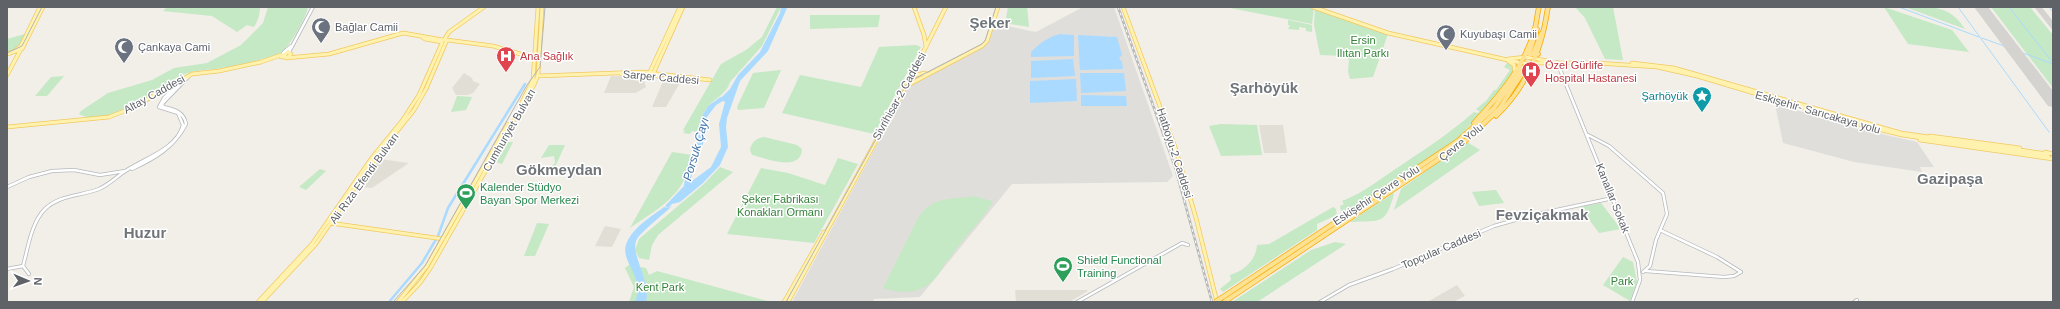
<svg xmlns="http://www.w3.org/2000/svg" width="2060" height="309" viewBox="0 0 2060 309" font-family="Arial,sans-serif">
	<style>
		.industrial { fill: #e0deda }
		.education { fill: #e1ded6 }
		.green { fill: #c5e8c5 }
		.water { fill: #aadaff; fill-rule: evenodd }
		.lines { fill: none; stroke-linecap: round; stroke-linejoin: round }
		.stream { stroke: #aadaff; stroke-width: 1 }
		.canal { stroke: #aadaff; stroke-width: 2.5 }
		.river { stroke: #aadaff; stroke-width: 4 }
		.taxiway { stroke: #d4d3d0; stroke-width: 6 }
		.runway { fill: #d4d3d0; fill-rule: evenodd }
		.minor-casing { stroke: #b5b8bc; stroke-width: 4 }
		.major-casing { stroke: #f2c960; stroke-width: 4.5 }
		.highway-casing { stroke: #f9ab00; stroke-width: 5.5 }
		.minor { stroke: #fff; stroke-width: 2.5 }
		.major { stroke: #fff2af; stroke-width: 3 }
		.highway { stroke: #fde293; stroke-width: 4 }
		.tram { stroke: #b6b7b8; stroke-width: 1 }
		.rail-casing { stroke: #b6b7b8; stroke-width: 2.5 }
		.rail { stroke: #fff; stroke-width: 1; stroke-dasharray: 3; stroke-linecap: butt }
		.highway-bridge-casing { stroke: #f9ab00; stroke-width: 5.5; stroke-linecap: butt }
		.highway-bridge { stroke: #fde293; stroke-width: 4 }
		.labels { text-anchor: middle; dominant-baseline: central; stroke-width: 3; stroke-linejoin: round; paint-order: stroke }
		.worship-label { font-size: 11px; fill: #5b616d; stroke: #fff; text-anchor: start }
		.park-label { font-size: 11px; fill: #348238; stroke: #fff }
		.health-label { font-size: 11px; fill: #be3a42; stroke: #fff; text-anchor: start }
		.street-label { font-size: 11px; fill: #5f6368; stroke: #fff }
		.culture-label { font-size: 11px; fill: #0d838f; stroke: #fff; text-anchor: end }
		.leisure-label { font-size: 11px; fill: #27864d; stroke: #fff; text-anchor: start }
		.water-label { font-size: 12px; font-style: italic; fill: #4174aa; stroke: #fff }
		.district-label { font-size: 15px; font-weight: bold; fill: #70757a; stroke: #fff }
	</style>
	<rect width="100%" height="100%" fill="#f1efe8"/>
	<path class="industrial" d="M1083 7H1114L1173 176 1167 182 1012 184 920 297 874 299 873 302H792L907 89 912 84 983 47 987 43 992 26 997 24 1036 32Z
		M1775 104 1868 131 1917 142 1934 167H1920L1922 172 1854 162 1783 143Z"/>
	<path class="education" d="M464 73 472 78 473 81 480 84 473 93 467 95H456L452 88Z
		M611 76 643 77 646 87 636 93H604Z
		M664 79 681 81 666 107H652Z
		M1259 125H1283L1287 153H1264Z
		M379 159 409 163 372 188 359 187Z
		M605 226 621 229 612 247 595 246Z
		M1457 285 1465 296 1453 302 1429 301Z
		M1015 290H1087L1088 291 1069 302H1016Z"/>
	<path class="green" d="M167 7H260C260 14 258 21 254 27L247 25 237 32 212 16 163 11Z
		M268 7H308C306 18 290 47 280 53 269 59 228 67 215 69 204 70 190 71 180 76 154 89 109 130 79 114L81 111 108 93 152 80 174 68 207 63 241 45 263 23Z
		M777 7H781L762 46 730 82C726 95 714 98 707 108 702 115 700 124 698 132L692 131 690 134 683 133 685 131 683 130 721 64 746 50 762 37Z
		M1008 7H1027L1029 27 1005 23Z
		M1225 7H1314L1312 24Z
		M1575 7H1613L1623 60 1605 59 1585 18Z
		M1884 7 1952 30 1969 52 1908 44Z
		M1905 7C1931 7 1949 4 1965 29Z
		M1991 7H2030L2053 35V88Z
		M1315 9 1388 34 1373 77 1350 79 1348 71 1349 60 1344 56 1320 55 1314 25Z
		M810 15H880L878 27 810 29Z
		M1288 20 1312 25V32L1306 31V28L1299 27V30L1288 29 1290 25H1288Z
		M25 34C21 44 19 49 7 52V39Z
		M916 45 921 47 874 134 782 113 800 75 861 87 879 47Z
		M1508 62 1514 67 1513 74 1488 106 1458 138 1432 157 1345 212 1341 211 1340 206 1344 204 1342 201C1363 193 1379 180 1397 168 1424 150 1450 133 1474 112L1477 113 1480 112 1476 109 1486 101 1494 90H1496L1510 70 1504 67Z
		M781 70 764 108 738 110 737 107 753 73Z
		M64 76 47 96H35L51 77Z
		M457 96 472 97 466 110 451 112Z
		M1221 124 1257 125 1262 155 1221 156 1209 126Z
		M764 137 797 145 802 149C801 173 766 158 752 155L750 150C751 143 756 138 764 137Z
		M503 142H513L502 164 492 161Z
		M1467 142 1480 150 1394 210 1401 189Z
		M549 145H565L555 167H551L555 163 554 156 541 158Z
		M672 152 692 155C689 163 688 173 684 180 673 202 650 214 630 228Z
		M838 158 858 164 814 243 727 234 761 168 788 173 825 185Z
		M720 167 733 172 658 235 652 245 649 260 639 258 635 250 639 239 704 184Z
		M320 169 326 171 306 190 299 187Z
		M1496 190 1504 203 1479 206 1472 192Z
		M1393 193 1394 194C1385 226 1381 220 1350 222Z
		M974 196 992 201 991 205C978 226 958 243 948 261H946C933 289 914 298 883 288L919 216C936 195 951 200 974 196Z
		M1601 203 1621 229 1599 233 1580 207Z
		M1333 207 1336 209 1337 215 1317 224V230L1223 292 1220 289 1231 280 1230 275C1244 271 1256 260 1257 245L1269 244Z
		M537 223 549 224 535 256H524Z
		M1335 242 1346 244 1257 302H1232L1311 250Z
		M1623 257 1633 262 1637 282 1630 301 1603 285Z
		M629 265 646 268 649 275 657 271 771 302H629L634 287 625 268Z"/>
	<path class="water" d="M781 7 787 8 768 51 740 81 727 118 726 127 728 147 720 165 703 183 680 202 672 204 668 208 672 206C666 212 641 232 637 239 629 253 651 280 646 302H635C647 275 616 261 628 240 635 226 652 216 664 207L668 208 665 206 684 186 688 178 692 159 699 147 706 113 730 89 738 75 760 52 780 13ZM723 101 725 102 719 124 721 147 711 167 692 181 691 179 695 159 703 144 707 117 716 105Z
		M1060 34 1074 35V56L1031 57V52C1040 43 1048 37 1060 34Z
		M1078 35 1117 37 1122 55 1119 58 1122 62 1123 69 1080 70Z
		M1073 59 1075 76 1031 78V61Z
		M1080 73H1124L1126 91 1081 93Z
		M1076 79 1077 101 1030 103V81Z
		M1081 95 1126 96 1127 106H1081Z"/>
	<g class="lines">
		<path class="stream" d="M1899 7 1979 37
			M1958 7 2049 132
			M2009 7 2053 63
			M2049 7 2053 12
			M1982 38 2004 46
			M2023 53 2053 64"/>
		<path class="canal" d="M389 302 422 263 438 236 448 208 525 84"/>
		<path class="river" d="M686 185 690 163 699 145 703 118 710 107 721 99"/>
		<path class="taxiway" d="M2038 7 2053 26"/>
		<path class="runway" d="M1974 7H1988L2053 91V107L2048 106Z"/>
		<defs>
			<path id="minor" d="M289 52 313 7
				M283 53 291 46
				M1557 62 1638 262 1640 280 1632 302
				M1588 135 1609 146 1663 193 1667 214 1656 240 1650 266 1643 272
				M132 169C154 159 175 147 186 124 184 112 174 109 163 107L162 104 188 77
				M7 187 29 177 52 171 74 170 100 175 125 171
				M7 269 23 266
				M1646 271 1724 277 1734 276 1741 272 1717 257 1660 230
				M29 274 23 266C28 248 31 223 45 209 59 195 81 196 99 189 110 184 117 176 127 170 145 158 177 149 183 125L178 113 159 107 164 98 181 82
				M1077 302 1182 243 1188 245
				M1320 302 1349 285 1393 269 1494 226 1533 215 1613 198
				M1854 302 1857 300"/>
			<path id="major" d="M914 7 924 35 926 47
				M1123 7 1175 147 1196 218 1217 302
				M1313 7 1388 33 1521 63H1597L1657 67 1697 76 1857 124 1902 135 2049 157
				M421 36 425 39 442 42
				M444 40 449 32 484 7
				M447 40 493 46 524 55 535 56
				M16 50 21 46 40 7
				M288 52 291 54 288 57H281Z
				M7 54 22 49 43 7
				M286 58 329 54 403 33 443 40
				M1508 59 1526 57 1548 61
				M1508 61 1514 65 1515 72
				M1632 63 1674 68 1901 133 2048 154
				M621 74 659 76
				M649 74 680 7
				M653 74 683 7
				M7 75 20 51
				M537 76 642 72 710 80
				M912 76 925 73
				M908 85 982 46 987 41 998 7
				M521 104 533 80 538 7
				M7 127 109 117 132 108 192 74 219 71 261 62 281 55
				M1930 136 2020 148
				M1920 140 2053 159
				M2045 152 2053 154
				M330 223 443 239
				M258 302 312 244 371 159 402 121 419 95 442 43
				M262 302 316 244 374 160 414 110 426 89 446 42
				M398 302 427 266 508 124
				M402 302 420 283 431 267 534 85 538 75 542 7
				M784 302 824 232
				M788 302 906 86 946 7"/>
			<path id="highway" d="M1527 50 1529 54H1538
				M1530 51 1537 29
				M1534 52 1541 34
				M1518 68 1526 67 1529 69V72
				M1496 116C1527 87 1542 49 1548 7
				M1474 123C1499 96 1526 65 1535 28 1537 21 1537 14 1539 7
				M1223 297 1458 141 1494 108 1521 70
				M1224 302 1463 143 1499 109 1524 71"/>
		</defs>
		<use href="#minor" class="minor-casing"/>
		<use href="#major" class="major-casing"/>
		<use href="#highway" class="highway-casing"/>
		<use href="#minor" class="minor"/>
		<use href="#major" class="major"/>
		<use href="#highway" class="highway"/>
		<path class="tram" d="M7 53 22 46 42 7
			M393 302 425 266 527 85 540 67 545 7
			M786 302 906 85 914 79 982 44 985 41 996 7"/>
		<defs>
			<path id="rail" d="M1118 7 1175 167 1212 302"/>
		</defs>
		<use href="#rail" class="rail-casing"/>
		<use href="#rail" class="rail"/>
		<defs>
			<path id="highway-bridge" d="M1215 302 1223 297"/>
		</defs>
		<use href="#highway-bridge" class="highway-bridge-casing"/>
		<use href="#highway-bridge" class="highway-bridge"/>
	</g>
	<defs>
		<symbol id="mosque-pin" viewBox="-11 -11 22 30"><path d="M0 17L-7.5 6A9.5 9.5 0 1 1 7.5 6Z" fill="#6b7280" stroke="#fff"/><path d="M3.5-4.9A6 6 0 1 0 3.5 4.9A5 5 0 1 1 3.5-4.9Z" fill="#fff"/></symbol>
		<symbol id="hospital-pin" viewBox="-11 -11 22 30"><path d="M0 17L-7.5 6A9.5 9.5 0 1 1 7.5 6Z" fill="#e0444e" stroke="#fff"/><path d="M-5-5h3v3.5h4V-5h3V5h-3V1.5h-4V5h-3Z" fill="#fff"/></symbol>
		<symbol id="sight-pin" viewBox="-11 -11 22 30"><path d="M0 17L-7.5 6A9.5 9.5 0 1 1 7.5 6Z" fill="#0f9aa8" stroke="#fff"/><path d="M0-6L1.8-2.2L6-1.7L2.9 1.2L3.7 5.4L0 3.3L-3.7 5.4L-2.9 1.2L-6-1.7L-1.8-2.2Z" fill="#fff"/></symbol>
		<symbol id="stadium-pin" viewBox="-11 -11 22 30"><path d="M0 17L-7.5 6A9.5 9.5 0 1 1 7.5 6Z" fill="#2e9e5b" stroke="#fff"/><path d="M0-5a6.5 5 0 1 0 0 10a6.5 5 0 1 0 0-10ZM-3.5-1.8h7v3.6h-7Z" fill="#fff"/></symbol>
	</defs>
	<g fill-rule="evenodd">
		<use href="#mosque-pin" x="310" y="16" width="22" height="30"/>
		<use href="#mosque-pin" x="1435" y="23" width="22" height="30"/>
		<use href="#mosque-pin" x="113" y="36" width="22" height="30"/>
		<use href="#hospital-pin" x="495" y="45" width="22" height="30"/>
		<use href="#hospital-pin" x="1520" y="60" width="22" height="30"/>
		<use href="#sight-pin" x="1691" y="85" width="22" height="30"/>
		<use href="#stadium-pin" x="455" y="182" width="22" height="30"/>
		<use href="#stadium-pin" x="1052" y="255" width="22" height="30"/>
	</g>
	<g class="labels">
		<g class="worship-label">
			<text x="335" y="27">Bağlar Camii</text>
			<text x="1460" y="34">Kuyubaşı Camii</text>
			<text x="138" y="47">Çankaya Cami</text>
		</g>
		<g class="park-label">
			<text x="1363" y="40">Ersin<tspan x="1363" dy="13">Ilıtan Parkı</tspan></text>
			<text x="780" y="199">Şeker Fabrikası<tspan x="780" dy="13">Konakları Ormanı</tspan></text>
			<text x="1622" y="281">Park</text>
			<text x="660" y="287">Kent Park</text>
		</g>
		<g class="health-label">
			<text x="520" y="56">Ana Sağlık</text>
			<text x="1545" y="65">Özel Gürlife<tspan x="1545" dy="13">Hospital Hastanesi</tspan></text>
		</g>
		<g class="street-label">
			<text transform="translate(661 77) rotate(5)">Sarper Caddesi</text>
			<text transform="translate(154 94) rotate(-29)">Altay Caddesi</text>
			<text transform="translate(899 96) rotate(-61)">Sivrihisar-2 Caddesi</text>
			<text transform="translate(1818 112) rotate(16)">Eskişehir- Sarıcakaya yolu</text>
			<text transform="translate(509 130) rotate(-60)">Cumhuriyet Bulvarı</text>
			<text transform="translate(1461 142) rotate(-39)">Çevre Yolu</text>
			<text transform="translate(1175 153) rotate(72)">Hatboyu-2 Caddesi</text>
			<text transform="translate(364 178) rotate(-54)">Ali Rıza Efendi Bulvarı</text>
			<text transform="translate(1376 195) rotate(-33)">Eskişehir Çevre Yolu</text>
			<text transform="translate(1613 198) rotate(68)">Kanallar Sokak</text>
			<text transform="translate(1441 249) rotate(-23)">Topçular Caddesi</text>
		</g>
		<g class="culture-label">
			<text x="1688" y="96">Şarhöyük</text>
		</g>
		<g class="leisure-label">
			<text x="480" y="187">Kalender Stüdyo<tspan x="480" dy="13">Bayan Spor Merkezi</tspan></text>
			<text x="1077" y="260">Shield Functional<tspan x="1077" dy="13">Training</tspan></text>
		</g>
		<g class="water-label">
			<text transform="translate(696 149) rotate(-74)">Porsuk Çayı</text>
		</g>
		<g class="district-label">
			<text x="990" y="22">Şeker</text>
			<text x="1264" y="87">Şarhöyük</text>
			<text x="559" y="169">Gökmeydan</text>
			<text x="1950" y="178">Gazipaşa</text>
			<text x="1542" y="214">Fevziçakmak</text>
			<text x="145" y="232">Huzur</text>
		</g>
	</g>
	<rect width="2060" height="309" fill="none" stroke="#5f6368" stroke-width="16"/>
	<g transform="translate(28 281) rotate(92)" stroke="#ffffff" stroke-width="3" paint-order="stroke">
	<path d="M0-3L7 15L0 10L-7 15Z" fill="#5f6368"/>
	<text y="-6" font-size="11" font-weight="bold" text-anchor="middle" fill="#5f6368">N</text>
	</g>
</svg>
